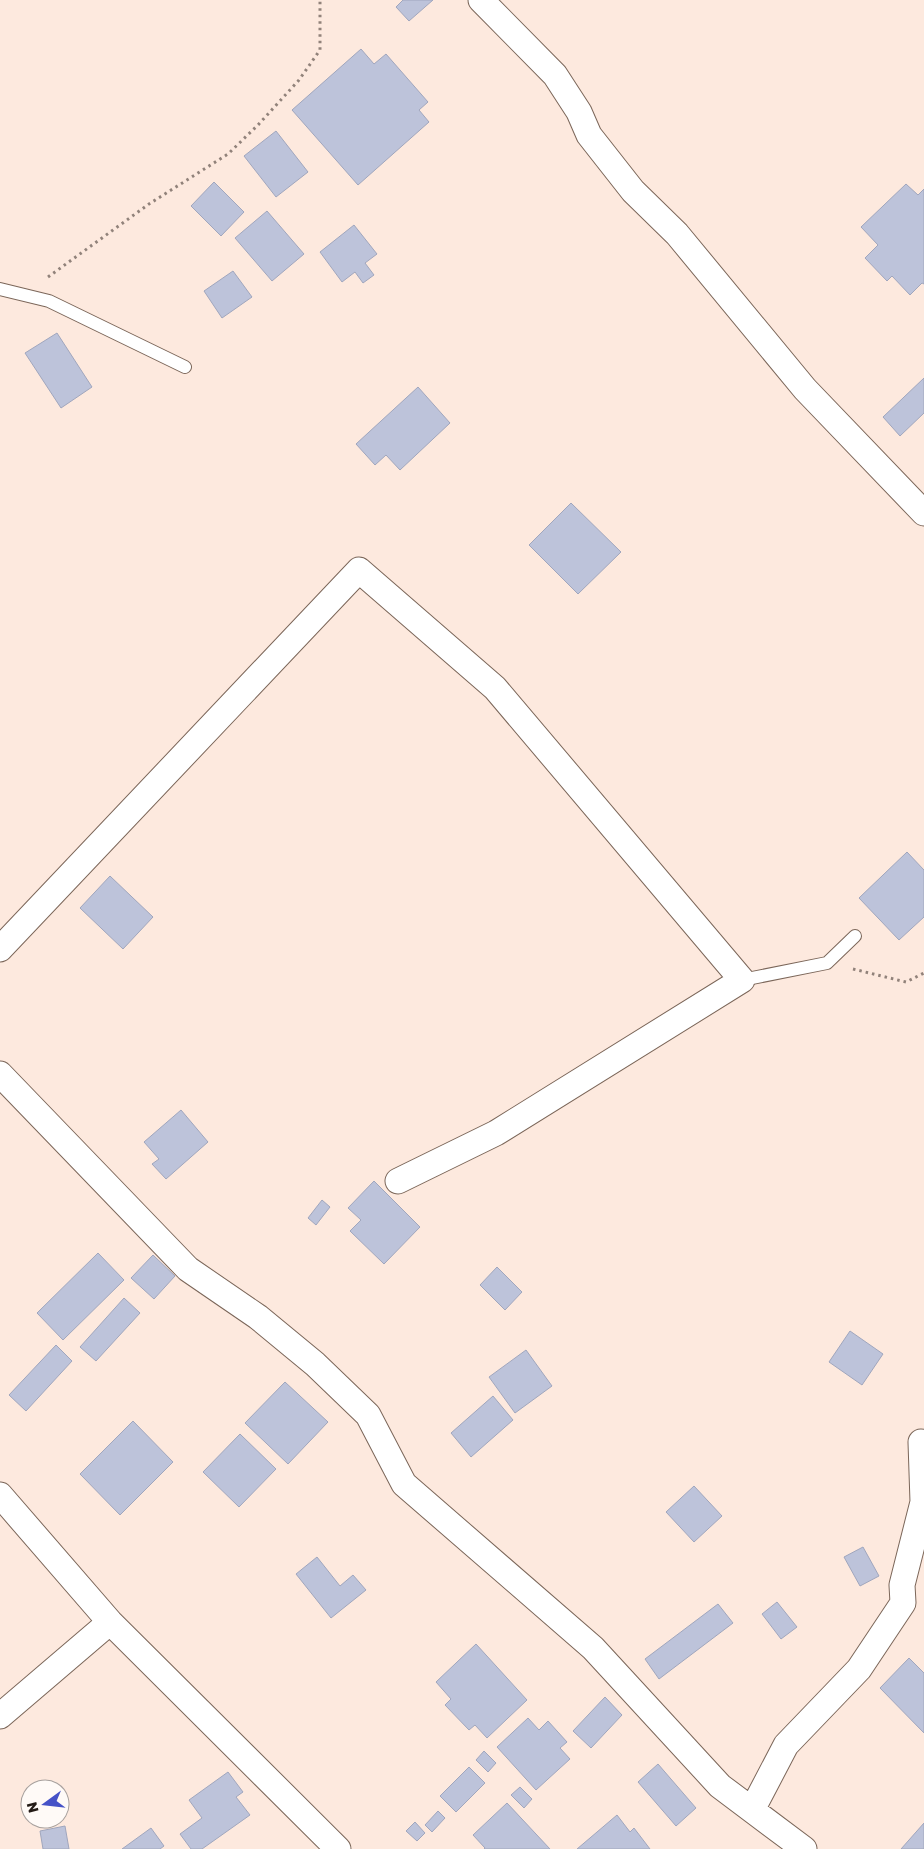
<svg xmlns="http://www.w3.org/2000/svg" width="924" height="1849" viewBox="0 0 924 1849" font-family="'Golos Text',sans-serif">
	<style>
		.building { fill: #bdc3da; stroke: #a0a6bd }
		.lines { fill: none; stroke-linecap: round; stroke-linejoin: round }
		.lane-casing { stroke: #7b6659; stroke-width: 14 }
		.street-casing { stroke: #7b6659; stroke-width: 27 }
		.path { stroke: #91827a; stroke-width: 3; stroke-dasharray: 2.5 4; stroke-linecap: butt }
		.lane { stroke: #fff; stroke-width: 12 }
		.street { stroke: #fff; stroke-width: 25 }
	</style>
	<rect width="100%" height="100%" fill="#fde9de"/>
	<path class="building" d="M403 0H433L409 21 396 7Z
		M361 49 374 64 386 54 428 102 419 110 429 122 358 185 292 110Z
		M276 131 308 172 276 197 244 156Z
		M214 182 244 212 221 236 191 206Z
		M906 184 918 195 924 189V284L922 283 910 295 892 276 887 281 865 258 878 245 861 227Z
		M267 211 304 254 272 281 235 238Z
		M354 225 377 254 365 263 374 275 363 283 355 272 342 282 320 252Z
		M233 271 252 297 222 318 204 291Z
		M57 333 92 387 61 408 25 353Z
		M924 378V413L900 436 883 417Z
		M418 387 450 423 400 470 386 455 375 465 356 444Z
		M571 503 621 552 578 594 529 545Z
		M907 852 924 870V917L899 940 859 898Z
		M110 876 153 917 123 949 80 908Z
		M181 1110 208 1142 166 1179 152 1164 159 1159 144 1142Z
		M374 1181 420 1227 384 1264 350 1231 361 1220 348 1208Z
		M322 1200 330 1207 316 1225 308 1218Z
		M98 1253 124 1280 63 1340 37 1313Z
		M153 1255 175 1276 154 1299 131 1278Z
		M497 1267 522 1292 505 1310 480 1285Z
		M124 1298 140 1313 96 1361 80 1347Z
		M850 1331 883 1354 862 1385 829 1362Z
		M56 1345 72 1361 26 1411 9 1395Z
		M526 1350 552 1386 515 1413 489 1377Z
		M285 1382 328 1422 288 1464 245 1423Z
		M493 1396 513 1420 471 1457 451 1433Z
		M133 1421 173 1462 120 1515 80 1474Z
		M240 1434 276 1469 239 1507 203 1472Z
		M694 1486 722 1516 694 1542 666 1512Z
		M863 1547 879 1576 860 1586 844 1557Z
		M317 1557 340 1586 353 1575 366 1590 331 1618 296 1574Z
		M777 1602 797 1627 781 1639 762 1614Z
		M718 1604 733 1623 659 1679 645 1659Z
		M476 1644 527 1700 487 1738 475 1725 469 1730 445 1705 451 1699 436 1682Z
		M909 1658 924 1673V1733L880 1688Z
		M605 1697 622 1715 591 1748 573 1731Z
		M528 1718 539 1730 548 1721 567 1742 560 1748 570 1759 536 1790 497 1747Z
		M484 1751 496 1763 488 1772 476 1760Z
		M658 1764 696 1808 676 1826 638 1782Z
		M469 1767 485 1783 456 1812 440 1796Z
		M228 1772 243 1792 236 1797 250 1815 202 1849H191L180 1834 202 1818 189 1800Z
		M520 1787 532 1799 524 1808 511 1795Z
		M507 1803 550 1849H484L485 1848 473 1835Z
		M438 1811 445 1818 432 1832 425 1825Z
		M617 1815 630 1832 634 1828 650 1849H577Z
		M415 1822 425 1833 417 1841 406 1831Z
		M924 1823V1849H901Z
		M65 1826 69 1849H43L40 1831Z
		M151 1828 164 1846 160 1849H122Z"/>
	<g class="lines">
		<defs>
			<path id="lane" d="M0 289 49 301 185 367
				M742 980 827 963 855 936"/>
			<path id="street" d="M481 0 555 75 579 112 589 135 633 191 677 234 805 389 924 513
				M0 949 359 570 495 688 742 980 496 1133 398 1181
				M0 1074 188 1269 258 1317 315 1364 368 1415 404 1484 593 1648 720 1786 804 1849
				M0 1495 110 1622 338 1849
				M0 1716 110 1622
				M752 1810 786 1745 859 1669 903 1603 902 1585 923 1502 921 1442"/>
		</defs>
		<use href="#lane" class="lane-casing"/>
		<use href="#street" class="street-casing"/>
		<path class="path" d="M48 277 149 204 228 154 258 125 299 80 320 50V0
			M853 969 906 982 924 973"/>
		<use href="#lane" class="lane"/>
		<use href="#street" class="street"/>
	</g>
	<g transform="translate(45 1804) rotate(255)"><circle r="24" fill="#fffaf7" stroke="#a7a09d"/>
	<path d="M0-4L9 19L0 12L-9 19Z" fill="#4652c7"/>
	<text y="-8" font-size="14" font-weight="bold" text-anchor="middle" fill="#231a15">N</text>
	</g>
</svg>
